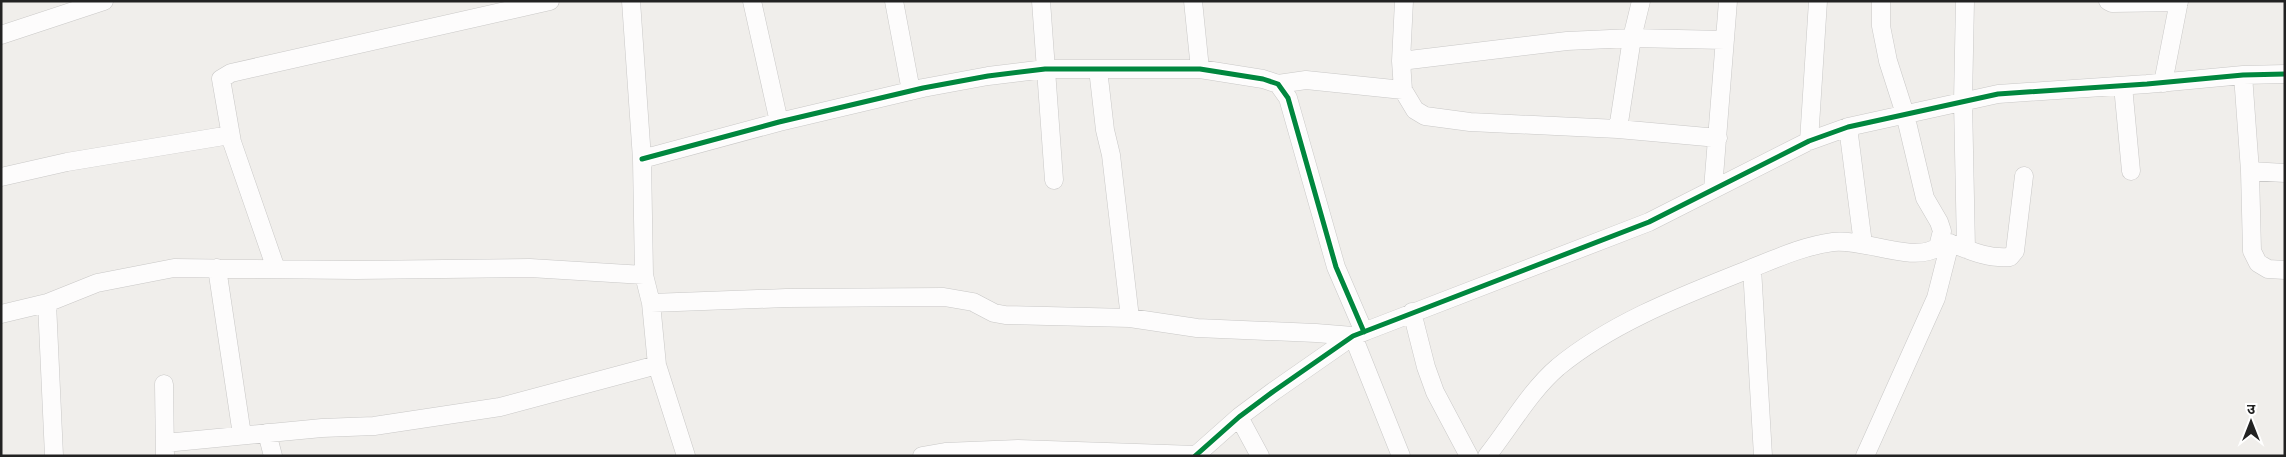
<svg xmlns="http://www.w3.org/2000/svg" width="2286" height="457" viewBox="0 0 2286 457" font-family="Karla,'Noto Sans Devanagari',sans-serif">
	<style>
		.lines { fill: none; stroke-linecap: round; stroke-linejoin: round }
		.minor-casing { stroke: #c9c8c7; stroke-width: 19 }
		.minor { stroke: #fdfcfc; stroke-width: 18 }
		.cycleway-casing { stroke: #fff; stroke-width: 8 }
		.cycleway { stroke: #00873e; stroke-width: 5 }
	</style>
	<rect width="100%" height="100%" fill="#f0eeeb"/>
	<g class="lines">
		<defs>
			<path id="minor" d="M631 1 642 159 644 275 651 303 657 365 686 456
				M752 1 779 122
				M894 1 911 91
				M1041 1 1054 180
				M1193 1 1200 69
				M1404 1 1401 61 1403 90 1415 110 1425 116 1470 122 1618 129 1718 138
				M1965 1 1963 101 1966 249
				M2108 1 2112 3 2179 2
				M1 35 104 1
				M1401 61 1567 41 1632 38 1725 40
				M1098 69 1105 130 1111 155 1130 318
				M2243 75 2250 171 2252 251 2258 263 2268 269 2285 270
				M2163 83 2179 1
				M1278 84 1306 80 1403 90
				M2123 86 2131 171
				M1848 127 1863 244
				M1618 129 1632 38 1641 1
				M1809 141 1818 1
				M642 159 779 122 923 88 988 76 1045 69H1200L1263 79 1278 84 1288 98 1336 267 1364 332
				M2250 171 2285 173
				M1 177 67 162 230 135
				M1713 189 1728 1
				M1956 245C1973 252 1991 259 2010 257L2015 251 2024 176
				M217 268 242 435
				M1752 268 1763 456
				M276 269 232 142 221 79 231 73 550 1
				M47 303 54 456
				M651 303 786 298 944 297 973 302 994 313 1005 315 1130 318 1197 328 1316 333 1353 336 1401 456
				M1412 312 1426 367 1435 392 1469 456
				M1 314 47 303 97 283 174 268 356 270 530 268 644 275
				M164 384 165 456
				M1239 417 1260 456
				M267 433 273 456
				M165 443 322 428 374 426 500 407 657 365
				M922 456 945 452 1018 449 1196 455
				M1195 456 1239 417 1274 391 1353 336 1649 222 1809 141 1848 127 1998 94 2147 84 2243 75 2285 74
				M1487 456C1510 427 1530 391 1558 367 1613 322 1682 296 1747 270 1775 259 1803 246 1833 242 1863 238 1913 264 1938 247L1942 231 1939 222 1925 198 1905 114 1888 61 1881 26V1
				M1865 456 1936 298 1950 243"/>
		</defs>
		<use href="#minor" class="minor-casing"/>
		<use href="#minor" class="minor"/>
		<defs>
			<path id="cycleway" d="M642 159 779 122 923 88 988 76 1045 69H1200L1263 79 1278 84 1288 98 1336 267 1364 332
				M1195 456 1239 417 1274 391 1353 336 1649 222 1809 141 1848 127 1998 94 2147 84 2243 75 2285 74"/>
		</defs>
		<use href="#cycleway" class="cycleway-casing"/>
		<use href="#cycleway" class="cycleway"/>
	</g>
	<rect width="2286" height="457" fill="none" stroke="#222222" stroke-width="5"/>
	<g transform="translate(2251 422)" stroke="#ffffff" stroke-width="4" paint-order="stroke">
	<path d="M0-4L9 19L0 12L-9 19Z" fill="#222222"/>
	<text y="-8" font-size="14" font-weight="bold" text-anchor="middle" fill="#222222">उ</text>
	</g>
</svg>
